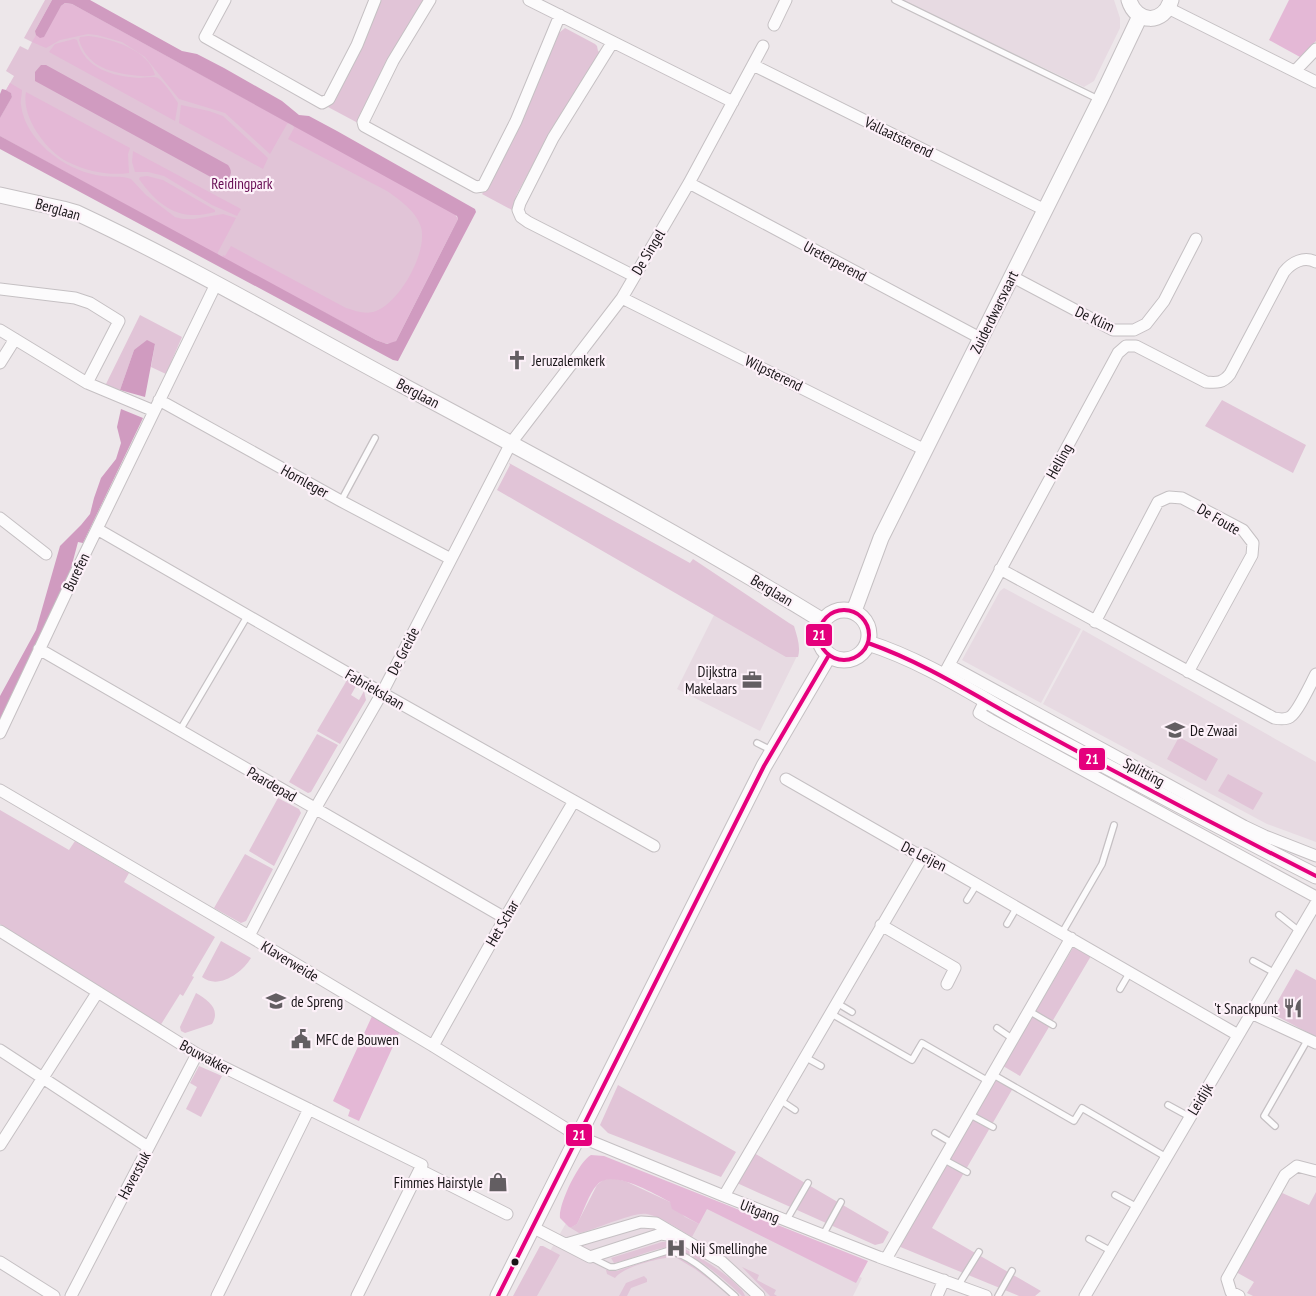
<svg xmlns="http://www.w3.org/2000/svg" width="1316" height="1296" viewBox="0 0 1316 1296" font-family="'PT Sans Narrow',sans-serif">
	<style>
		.built { fill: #e7dae2 }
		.green { fill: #e1c4d7 }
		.forest { fill: #e4b8d6 }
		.water { fill: #d09bc0 }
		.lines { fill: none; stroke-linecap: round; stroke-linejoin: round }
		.lane-casing { stroke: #c5c0c3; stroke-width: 8 }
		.street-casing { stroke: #c5c0c3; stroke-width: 13 }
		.secondary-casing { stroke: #c5c0c3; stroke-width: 17 }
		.lane { stroke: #fcfbfc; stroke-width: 5.5 }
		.street { stroke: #fcfbfc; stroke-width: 11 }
		.secondary { stroke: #fcfbfc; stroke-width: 15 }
		.bus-1-casing { stroke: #fdf1f9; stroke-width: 8 }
		.bus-1 { stroke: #e5007d; stroke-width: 4 }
		.bus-dot { fill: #191518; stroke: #fdf1f9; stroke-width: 2 }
		.labels { text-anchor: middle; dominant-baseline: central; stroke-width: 4.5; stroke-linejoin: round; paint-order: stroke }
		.street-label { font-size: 15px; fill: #191518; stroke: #fdf1f9 }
		.park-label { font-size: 15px; fill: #660c53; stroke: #fdf1f9 }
		.poi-label { font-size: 15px; fill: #191518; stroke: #fdf1f9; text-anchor: start }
		.line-badge { stroke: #fdf1f9; stroke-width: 2 }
		.badge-label { font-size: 14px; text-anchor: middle; font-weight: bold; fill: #fff }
	</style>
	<rect width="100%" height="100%" fill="#ede7ea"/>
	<path class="built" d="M902 0H1114L1120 18V28L1094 81 1084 87Z
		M1004 588 1081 629 1041 703 962 660 1000 591Z
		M717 609 798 654 760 731 677 689Z
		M1083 630 1316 762V842L1267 824 1043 704Z
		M713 1205 862 1278 853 1296H524L569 1218Z"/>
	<path class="green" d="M45 0H52L35 31 61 6 192 70 455 214 387 344 208 250 0 136V118L12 97 11 93 6 90 14 76 6 71 20 46 28 50 32 42 24 38Z
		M380 0H425L358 123 328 107 336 98 360 50Z
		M565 28 595 44 597 46 598 51 601 53 556 122 517 194 512 210 482 194 492 181 522 121 557 32H560Z
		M140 315 182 337 166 374 151 367 155 344 134 350 120 390 105 386Z
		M1222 400 1306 445 1293 473 1205 426Z
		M509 463 690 563 693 559 789 623 794 626C797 636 801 647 798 657H786L497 490 510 465Z
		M347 680 356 686 351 695 359 700 364 691 366 700 340 744 317 731Z
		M317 734 338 745 311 792 308 793 289 782Z
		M1179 737 1218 759 1206 781 1167 759Z
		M1228 774 1263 793 1253 810 1218 791Z
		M278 798 299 809 301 813 274 866 249 851Z
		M0 810 69 850 75 841 129 873 124 882 215 937 192 976 194 977 183 996 180 994 160 1026 0 924Z
		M245 854 273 869 246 921 241 923 214 908Z
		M221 941 251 958C242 973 218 990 202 977Z
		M1074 946 1091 956 1020 1076 1003 1066Z
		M1296 969 1316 980V1037L1271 1013Z
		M196 993C208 1000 221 1009 212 1024L185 1033 181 1031 180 1027Z
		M199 1066 222 1076 201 1117 186 1109 197 1087 190 1083Z
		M996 1078 1013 1088 932 1228 1041 1291 1035 1296H1019L898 1246Z
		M618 1085 736 1152 721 1177 608 1133 600 1125Z
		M754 1153 889 1232 883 1243 875 1245 737 1183Z
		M612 1178 625 1181 670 1202 685 1217 699 1224 692 1237C678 1229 662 1217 647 1214 634 1211 595 1230 579 1233L569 1227H572L577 1224 597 1185 603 1180Z
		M1280 1192 1309 1205 1316 1192V1296H1253L1247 1293 1254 1282 1236 1272Z
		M662 1242C667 1242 672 1242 677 1245 691 1251 742 1282 745 1296H742C725 1280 686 1245 663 1248 646 1251 630 1260 614 1263L611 1258Z
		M540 1246H543L560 1255 537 1296H513Z
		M665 1255C687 1255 716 1282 731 1296L695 1269 675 1257C662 1257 622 1267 615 1278L607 1274 606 1270 617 1271Z
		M742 1267 759 1275 757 1280 776 1290 774 1294 777 1296H770Z
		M644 1276 647 1279V1282L631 1288 627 1296H619L626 1283Z"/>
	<path class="forest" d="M1289 0H1316V41L1300 57 1269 40Z
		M65 3 72 4 85 11 289 123 287 124 270 154 225 113 179 99 145 57 122 42 97 35 88 34 60 40 46 48 32 42 36 35 40 37H44L61 6Z
		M88 36C111 38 149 50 155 75 148 77 139 76 132 75 107 72 87 65 79 40L80 37Z
		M74 39 77 40C85 69 112 76 139 78 144 78 153 76 158 78 164 82 174 97 178 103L175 121 49 52 55 44Z
		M10 83 22 90C22 95 20 100 21 105 25 140 64 169 96 175 107 178 120 175 131 179L146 195 175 217 183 219H194L223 214 236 218 218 252V255L0 136V118L12 97 11 93 6 90Z
		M26 92 130 148 128 154 129 173C109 176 86 171 68 162 46 151 21 117 26 92Z
		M181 105 209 111 223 116 268 158 263 169 179 123Z
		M293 125 455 214 458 219 396 341C388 346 384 343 376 340L222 258 223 255 225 256 231 246 346 308C356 311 366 315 376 311 400 302 428 252 421 227 416 211 400 200 387 191L288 139 294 128Z
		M133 151 241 209 237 216 212 205 164 176 148 172H135L132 162Z
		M147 176 163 180 215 210V212C180 222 159 207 139 179L140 177Z
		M373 1014 400 1031 359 1121 348 1116 350 1110 333 1101Z
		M591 1155 604 1156 868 1261 856 1283 707 1209 699 1224 672 1209 670 1202C654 1194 612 1168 597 1185 589 1193 583 1213 577 1224L572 1227H569L560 1218C558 1205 579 1161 591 1155Z"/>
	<path class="water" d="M52 0H90L182 51 197 54 224 68 282 101 299 115 309 116 337 131 475 209 476 212 398 361 393 360 0 149V136L376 340 387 344 396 341 458 219 457 216 72 4 65 3 61 6 44 37 40 38 36 35 35 31Z
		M41 65H46L228 165C235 174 228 183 218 181L35 81V72Z
		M2 89 6 90 11 93 12 97 0 118V94Z
		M147 340 155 344 145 397 120 390 134 350Z
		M121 409 143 418 83 543 78 542 70 572 0 721V696L36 630 60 546 81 525 90 514 94 498 101 478 116 459 121 443 117 427Z"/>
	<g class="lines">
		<defs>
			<path id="lane" d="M895 0 1100 100
				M341 501 375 438
				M180 730 248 615
				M757 743 773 751
				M967 900 977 884
				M1279 915 1299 931
				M1007 924 1017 907
				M1062 933 1102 864 1114 825
				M1253 961 1275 973
				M1120 989 1130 972
				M837 1003 852 1012
				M1029 1011 1053 1025
				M830 1013 912 1060 922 1043 988 1081
				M997 1028 1013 1039
				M805 1057 821 1066
				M992 1074 1074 1121 1082 1108 1166 1157
				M780 1100 795 1110
				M1168 1105 1190 1117
				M969 1114 993 1127
				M1275 1126 1264 1116 1308 1039
				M935 1133 952 1143
				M943 1159 967 1172
				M1115 1195 1137 1207
				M786 1221 808 1183
				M823 1235 841 1202
				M1089 1239 1111 1251
				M590 1257 610 1267H615L667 1251C689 1252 718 1282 735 1296
				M958 1286 979 1252
				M998 1296 1012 1271"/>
			<path id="street" d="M225 0 205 37 322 103 329 99 357 45 375 0
				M430 0 393 61 363 122 364 126 476 187 483 186 516 121 560 15
				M529 0 733 102
				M1168 8 1316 82
				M774 25 786 0
				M612 43 553 138 520 203 518 210 521 217 528 222 634 276
				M753 65 1045 210
				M1295 71 1316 49
				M689 183 980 338
				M1011 276 1113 330H1134L1146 324 1164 301 1196 239
				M0 289 75 298 90 303 119 321 87 383
				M622 298 925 450
				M0 330 87 383 154 411
				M0 363 15 339
				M159 400 341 501 451 559
				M0 518 46 554
				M97 529 382 693 654 846
				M1000 569 1274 718C1279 719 1285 720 1290 717 1298 712 1311 683 1316 674
				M1095 622 1158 502 1169 497 1182 498 1243 530 1253 543 1252 555 1188 672
				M39 649 505 918
				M949 665 1244 826 1265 836 1316 856
				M943 676 1118 353 1126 346H1136L1206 382C1217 383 1223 383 1230 374L1284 272C1292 262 1304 256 1316 262
				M985 701 979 713 991 720 1316 897
				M0 733 76 572 216 284
				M786 779 915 853 924 854 1238 1035
				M0 790 249 936 433 1046 578 1136 724 1196 879 1257 986 1296
				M881 925 955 968 947 984
				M0 931 197 1054 422 1165 357 1296
				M249 936 315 809 382 693 511 443 622 298 689 183 763 46
				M1251 1013 1316 1043
				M433 1046 505 918 574 801
				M0 1050 148 1147
				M0 1145 97 993
				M420 1170 507 1214
				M724 1196 924 854
				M532 1227 590 1257 661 1234 674 1236
				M566 1244 641 1222 656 1223 722 1262 759 1296
				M886 1259 1071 938
				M0 1262 54 1296
				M71 1296 197 1054
				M217 1296 309 1109
				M937 1296 944 1280
				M1085 1296 1316 903
				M1239 1296 1231 1292 1227 1279 1285 1175 1297 1166 1316 1171"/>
			<path id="secondary" d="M1129 0C1136 24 1164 25 1171 0
				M0 195 63 209 77 213C188 265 294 327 402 385 544 461 686 537 823 621
				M819 635a25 25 0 1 1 50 0a25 25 0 1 1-50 0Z
				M854 611 881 538 1100 100 1140 16
				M868 643C925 661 975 695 1027 724 1123 775 1219 827 1316 876
				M498 1296 764 766 829 655"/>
		</defs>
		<use href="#lane" class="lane-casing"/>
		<use href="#street" class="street-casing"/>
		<use href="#secondary" class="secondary-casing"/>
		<use href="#lane" class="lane"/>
		<use href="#street" class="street"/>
		<use href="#secondary" class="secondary"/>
		<defs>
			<path id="bus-1" d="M819 635a25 25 0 1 1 50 0a25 25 0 1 1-50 0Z
				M868 643C925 663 974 695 1027 724 1122 776 1219 827 1316 876
				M498 1296 764 766 829 655"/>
		</defs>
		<use href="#bus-1" class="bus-1-casing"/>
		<use href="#bus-1" class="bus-1"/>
	</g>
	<defs>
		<symbol id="church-bare" viewBox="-9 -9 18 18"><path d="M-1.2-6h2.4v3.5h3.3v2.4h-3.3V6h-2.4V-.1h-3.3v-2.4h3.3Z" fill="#635e62" stroke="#fdf1f9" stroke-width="2.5" paint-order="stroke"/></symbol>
		<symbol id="office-bare" viewBox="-9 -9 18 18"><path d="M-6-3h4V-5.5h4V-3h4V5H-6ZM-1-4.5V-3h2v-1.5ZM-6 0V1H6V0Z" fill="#635e62" stroke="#fdf1f9" stroke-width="2.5" paint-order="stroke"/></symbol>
		<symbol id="school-bare" viewBox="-9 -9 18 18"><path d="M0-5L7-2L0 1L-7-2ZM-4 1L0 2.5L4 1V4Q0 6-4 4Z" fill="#635e62" stroke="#fdf1f9" stroke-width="2.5" paint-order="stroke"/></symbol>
		<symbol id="restaurant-bare" viewBox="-9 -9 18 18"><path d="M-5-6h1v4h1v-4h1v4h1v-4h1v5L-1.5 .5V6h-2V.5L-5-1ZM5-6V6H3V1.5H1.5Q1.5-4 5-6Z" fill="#635e62" stroke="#fdf1f9" stroke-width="2.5" paint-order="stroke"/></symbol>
		<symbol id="civic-bare" viewBox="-9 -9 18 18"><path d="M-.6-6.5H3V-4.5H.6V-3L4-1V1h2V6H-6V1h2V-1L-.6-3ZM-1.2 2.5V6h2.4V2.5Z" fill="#635e62" stroke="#fdf1f9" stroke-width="2.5" paint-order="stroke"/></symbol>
		<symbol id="shop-bare" viewBox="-9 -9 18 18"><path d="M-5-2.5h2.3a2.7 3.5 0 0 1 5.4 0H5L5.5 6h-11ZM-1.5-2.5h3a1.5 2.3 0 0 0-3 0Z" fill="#635e62" stroke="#fdf1f9" stroke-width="2.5" paint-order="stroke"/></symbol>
		<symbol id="hospital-bare" viewBox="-9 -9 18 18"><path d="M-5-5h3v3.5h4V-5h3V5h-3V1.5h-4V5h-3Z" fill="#635e62" stroke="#fdf1f9" stroke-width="2.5" paint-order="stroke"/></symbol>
	</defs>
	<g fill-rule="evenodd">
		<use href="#church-bare" x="503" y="346" width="28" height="28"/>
		<use href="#office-bare" x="738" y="666" width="28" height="28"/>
		<use href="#school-bare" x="1161" y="716" width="28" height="28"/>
		<use href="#school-bare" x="262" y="987" width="28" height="28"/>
		<use href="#restaurant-bare" x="1279" y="994" width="28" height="28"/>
		<use href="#civic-bare" x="287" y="1025" width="28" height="28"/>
		<use href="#shop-bare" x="484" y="1168" width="28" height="28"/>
		<use href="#hospital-bare" x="662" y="1234" width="28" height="28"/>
	</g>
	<circle class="bus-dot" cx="515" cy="1262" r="4.5"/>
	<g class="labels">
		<g class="street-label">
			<text transform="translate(899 137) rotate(26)">Vallaatsterend</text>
			<text transform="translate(58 209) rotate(16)">Berglaan</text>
			<text transform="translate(648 252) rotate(-59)">De Singel</text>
			<text transform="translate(835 261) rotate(28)">Ureterperend</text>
			<text transform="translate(994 312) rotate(-64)">Zuiderdwarsvaart</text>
			<text transform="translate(1095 319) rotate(25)">De Klim</text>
			<text transform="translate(774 373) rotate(26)">Wilpsterend</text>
			<text transform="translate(418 393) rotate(28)">Berglaan</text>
			<text transform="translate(1059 461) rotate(-61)">Helling</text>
			<text transform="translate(305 481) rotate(29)">Hornleger</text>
			<text transform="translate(1219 519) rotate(30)">De Foute</text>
			<text transform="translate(76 572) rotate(-64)">Burefen</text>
			<text transform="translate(772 590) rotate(31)">Berglaan</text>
			<text transform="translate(403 651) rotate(-63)">De Greide</text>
			<text transform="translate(375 689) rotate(30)">Fabriekslaan</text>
			<text transform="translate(1144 772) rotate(28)">Splitting</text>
			<text transform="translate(272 784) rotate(30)">Paardepad</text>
			<text transform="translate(924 856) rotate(27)">De Leijen</text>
			<text transform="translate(502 923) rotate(-60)">Het Schar</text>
			<text transform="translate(290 961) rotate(31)">Klaverweide</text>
			<text transform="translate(206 1057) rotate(28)">Bouwakker</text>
			<text transform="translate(1200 1099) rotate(-59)">Leidijk</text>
			<text transform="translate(134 1175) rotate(-62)">Haverstuk</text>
			<text transform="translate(760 1211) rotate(21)">Uitgang</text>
		</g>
		<g class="park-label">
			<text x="242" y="183">Reidingpark</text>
		</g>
		<g class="poi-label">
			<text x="532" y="360">Jeruzalemkerk</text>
			<text x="737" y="671" text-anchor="end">Dijkstra<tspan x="737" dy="17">Makelaars</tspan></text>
			<text x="1190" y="730">De Zwaai</text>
			<text x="291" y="1001">de Spreng</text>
			<text x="1278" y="1008" text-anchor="end">'t Snackpunt</text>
			<text x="316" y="1039">MFC de Bouwen</text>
			<text x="483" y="1182" text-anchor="end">Fimmes Hairstyle</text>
			<text x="691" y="1248">Nij Smellinghe</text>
		</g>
	</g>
	<g class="line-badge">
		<rect x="805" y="623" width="28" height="24" rx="5" fill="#e5007d"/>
		<rect x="1078" y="747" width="28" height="24" rx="5" fill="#e5007d"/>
		<rect x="565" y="1123" width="28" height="24" rx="5" fill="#e5007d"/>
	</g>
	<g class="badge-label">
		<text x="819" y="640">21</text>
		<text x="1092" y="764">21</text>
		<text x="579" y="1140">21</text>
	</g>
</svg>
